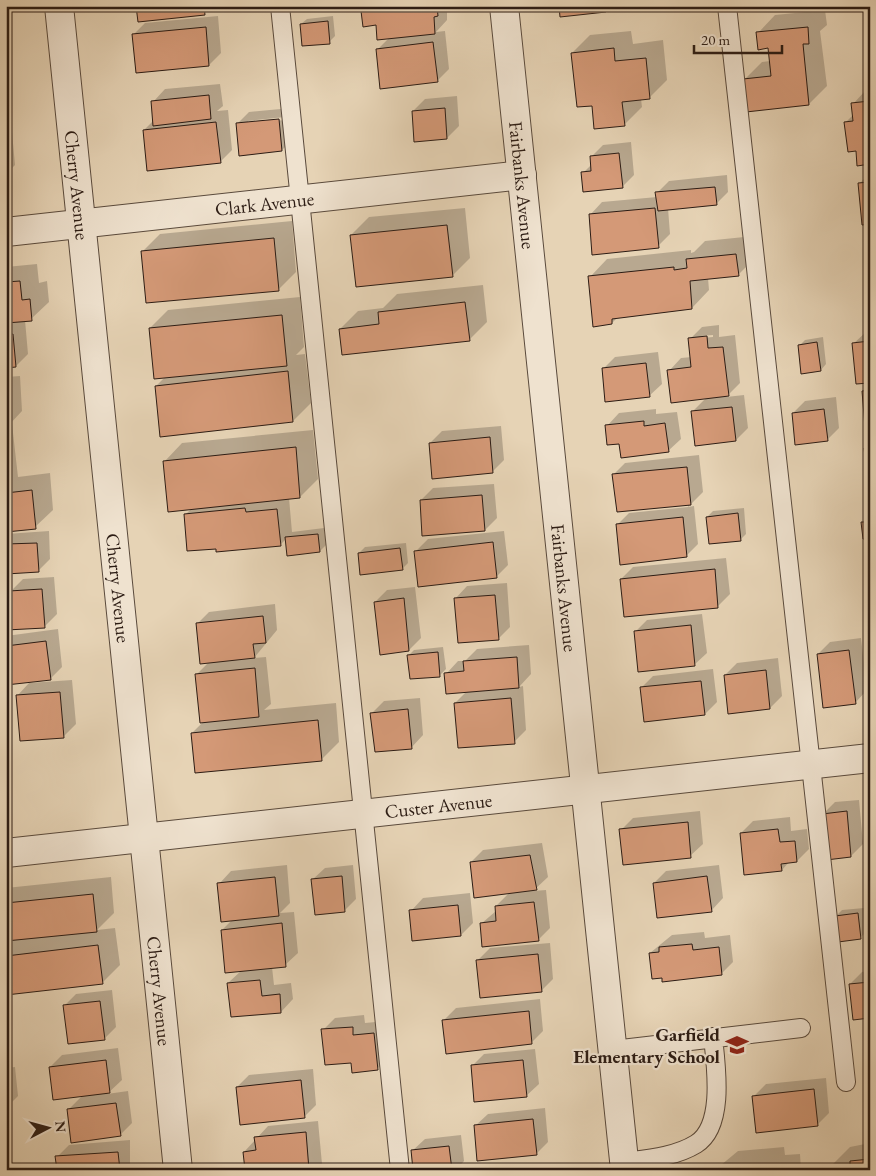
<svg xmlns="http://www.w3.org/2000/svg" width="876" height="1176" viewBox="0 0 876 1176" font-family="'EB Garamond',serif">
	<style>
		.shadow { fill: #0003; fill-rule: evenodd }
		.building { fill: #d49977; stroke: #2c1c14 }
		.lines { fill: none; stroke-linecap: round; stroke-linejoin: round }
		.lane-casing { stroke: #5a4a3c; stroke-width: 20 }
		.street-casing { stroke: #5a4a3c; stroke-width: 30 }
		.lane { stroke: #efe2cf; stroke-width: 18 }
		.street { stroke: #efe2cf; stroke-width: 28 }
		.labels { text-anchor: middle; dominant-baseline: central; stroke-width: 4.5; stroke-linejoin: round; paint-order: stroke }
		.street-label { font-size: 19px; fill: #2c1c14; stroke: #efe2cf }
		.poi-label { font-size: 19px; font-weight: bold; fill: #2c1c14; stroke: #efe2cf; text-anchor: end }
	</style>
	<rect width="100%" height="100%" fill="#e6d3b5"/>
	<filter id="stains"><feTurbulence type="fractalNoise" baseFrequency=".004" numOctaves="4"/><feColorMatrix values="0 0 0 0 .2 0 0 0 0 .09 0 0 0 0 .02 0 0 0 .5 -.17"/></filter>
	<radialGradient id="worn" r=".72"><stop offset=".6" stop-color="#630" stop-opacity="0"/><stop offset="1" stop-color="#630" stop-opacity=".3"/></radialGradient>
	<path class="shadow" d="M138 6H212L204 14Z
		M368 6H447V20L436 32 445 31 449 69 437 81 377 50 390 37 362 12Z
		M825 10 827 25 820 31 827 86 809 104 744 80 762 62 770 61 769 47 758 33 775 15Z
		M218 16 221 53 209 65 133 35 145 23Z
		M333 16 335 36 329 42 301 24 307 19Z
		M631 31 633 44 663 40 667 80 649 98 641 99 642 107 624 125 593 104 572 53 590 35Z
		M220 84 223 106 217 111 228 110 232 150 220 162 144 130 154 120 153 102 165 89Z
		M865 91H870V163L857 150 846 122 854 114 853 104Z
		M457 96 459 126 447 138 413 111 425 99Z
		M291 108 294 138 282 150 237 124 249 112ZM285 117 286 120 248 123V121Z
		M12 132 15 165 6 174V133Z
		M631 142 634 175 622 187 583 173 592 164 591 157 603 145Z
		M870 173V223L860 183Z
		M727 175 728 192 716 204 668 208 670 234 658 246 590 215 602 202 657 197V193L669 181Z
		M465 208 470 258 452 276 351 235 369 217Z
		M292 221 296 272 279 289 142 252 160 234Z
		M754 236 756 257 738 275 708 278 709 290 692 308 618 317 612 323 590 277 607 259 691 250V253L694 252 705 241Z
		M37 264 39 283 47 281 49 302 31 319 25 320 28 354 16 366H6V267Z
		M483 285 487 322 469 340 340 329 358 311 383 308 397 294Z
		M300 297 304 347 296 355 305 354 311 403 293 421 156 386 166 376 150 328 168 310Z
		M719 325V337L735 335 740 383 726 397 744 395 748 428 736 440 692 412 706 398 669 371 681 358 692 357 690 339 702 327ZM713 335V337L701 338V336Z
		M870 331V381L853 344 866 332Z
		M823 337 826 364 821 370 799 346 805 340Z
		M658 352 662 384 649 396 603 369 615 357Z
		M20 376 22 411 9 425 12 424 18 477 50 473 53 510 35 527 6 531V377Z
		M870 385V426L863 392Z
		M836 397 839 428 827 440 793 413 805 401Z
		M656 409V414L677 412 681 439 668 451 620 443 607 426 619 413Z
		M501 426 504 460 492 472 430 443 442 431Z
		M313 430 318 479 300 497 289 498 292 532 324 528 326 545 320 551 287 538 280 545 217 547 185 515 192 508 165 461 182 443Z
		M699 455 703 492 688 507 694 506 698 544 686 556 617 525 629 513 688 507V504L613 475 625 463Z
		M494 484 497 518 485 530 421 500 433 488Z
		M744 508 746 534 740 540 707 517 713 511Z
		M870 515V537L862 523Z
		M49 531 50 559 38 571 6 573V534Z
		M504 531 508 565 496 577 416 551 428 539Z
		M406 543 408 563 402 569 359 553 365 547Z
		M726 558 730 594 718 606 621 579 633 567Z
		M54 577 57 614 45 626 6 629V600L11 598V591L23 579Z
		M507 583 510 627 498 639 455 599 467 586Z
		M415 587 421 638 409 650 375 602 387 590Z
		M275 604 277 630 254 658 266 657 271 704 264 710 336 703 339 742 322 759 192 733 204 721 196 675 209 662 197 624 209 612Z
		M702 614 707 653 694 665 635 632 647 620Z
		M58 629 62 667 50 679 6 684V636Z
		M861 638 867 690 855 703 818 654 830 642Z
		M529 645 531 674 519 687 523 686 526 730 514 742 455 703 467 691 446 674 458 661H465L477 649Z
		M443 647 446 669 440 675 408 656 414 650Z
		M778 658 782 696 770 708 729 713 725 675 737 663Z
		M713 669 717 702 705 714 641 688 653 676Z
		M72 680 76 724 63 737 17 696 29 683Z
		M420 698 423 735 411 748 372 713 384 701Z
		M859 800 863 844 851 856 823 814 835 802Z
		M700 811 703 844 690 856 621 830 633 818Z
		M790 817 791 831 807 829 809 849 797 861 789 862 782 870 741 833 753 821Z
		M542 843 548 877 533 891 546 890 550 928 538 940 482 923 496 911V906L510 892 471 862 483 850Z
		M287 865 290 903 280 913 294 912 298 953 285 965 272 967 274 985 291 983 293 999 281 1012 232 1016 228 983 242 970 222 930 232 920 219 884 231 871Z
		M353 865 356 899 344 911 312 880 325 868Z
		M719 865 723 898 711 911 654 883 666 871Z
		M111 877 114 913 97 930 115 928 120 965 102 983 6 994V888Z
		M470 893 473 923 461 935 411 911 423 898Z
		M864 908 866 932 860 938 836 916 842 910Z
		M704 932 705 938 730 935 733 962 721 974 650 953 672 935Z
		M550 943 553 979 541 991 478 960 490 948Z
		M870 971V1017L850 984 862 972Z
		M112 990 116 1027 104 1039 64 1006 76 994Z
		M540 999 543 1031 531 1043 444 1020 456 1008Z
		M364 1015 365 1023 386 1021 389 1057 377 1069 353 1061 323 1030 335 1018Z
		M118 1048 122 1080 107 1094 128 1091 132 1123 120 1135 68 1110 83 1095 50 1067 62 1055Z
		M535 1049 539 1084 526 1096 472 1066 484 1054Z
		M15 1067 18 1096 6 1108V1068Z
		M313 1069 316 1105 304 1117 237 1087 249 1075Z
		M826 1078 829 1113 817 1125 754 1096 766 1084Z
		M545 1108 548 1142 536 1154 475 1126 488 1114Z
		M318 1121 322 1164 316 1170H246L244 1152 268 1126Z
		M461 1135 464 1161 456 1170H414L412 1151 425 1139Z
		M130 1140V1170H58L57 1157 69 1145Z
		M870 1143V1170H827L850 1147Z
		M784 1147 785 1155 800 1154 801 1170H715L738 1151Z"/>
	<path class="building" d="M136 6H204L205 15 138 22Z
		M374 6H437L438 16 434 17 435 34 377 40 376 25 363 27 361 11 374 10Z
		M559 6H605L606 12 560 17Z
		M831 6H856L832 9Z
		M328 21 330 44 302 46 300 24Z
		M206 27 209 66 136 73 132 34Z
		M808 27 809 44H803L809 105 746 112 743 79 771 76 768 48 758 50 756 32Z
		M433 42 438 82 380 89 376 49Z
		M614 48 615 61 646 58 650 99 622 102 625 126 594 129 592 106 577 107 571 53Z
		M209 95 211 119 153 126 151 101Z
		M870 101V164L857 166 856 151 848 152 844 122 853 121 851 103Z
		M445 108 447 139 414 142 412 111Z
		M279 119 282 151 239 156 236 123Z
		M216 122 221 163 147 171 143 130Z
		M619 153 623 188 583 192 581 172 591 171 590 156Z
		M870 182V224L862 225 858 183Z
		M715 187 717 205 658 211 655 192Z
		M655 208 659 248 592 255 589 214Z
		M447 225 453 277 356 287 350 235Z
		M274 238 279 291 146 303 141 251Z
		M870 248V287L865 249Z
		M736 254 739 276 690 281 692 309 612 319V324L593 327 588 276 674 267V270L687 268 686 259Z
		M20 281 22 300 30 299 32 321 6 323V282Z
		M465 302 470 341 342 355 339 329 379 324 378 312Z
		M282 315 287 366 154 379 149 328Z
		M13 334 16 367 6 368V335Z
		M707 336 708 348 723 347 729 396 671 403 667 370 691 367 688 338Z
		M870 341V383L856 384 852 343Z
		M817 342 821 371 801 374 798 345Z
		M646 363 650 397 605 402 602 368Z
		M288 371 293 422 160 437 155 386Z
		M6 388H8L10 425H6Z
		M870 390V427L865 428 862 391Z
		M732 407 736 441 695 446 691 411Z
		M824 409 828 441 795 445 792 413Z
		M644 421V426L665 423 669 452 621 458 619 444 607 445 605 425Z
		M490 437 493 473 432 479 429 443Z
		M296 447 300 498 168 512 163 461Z
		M870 447V483L868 484 864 448Z
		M687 467 691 505 617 512 612 474Z
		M32 490 36 529 6 532V493Z
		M482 495 485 531 422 536 420 500Z
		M245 508 246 512 277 509 281 546 216 552V549L187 551 184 514Z
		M738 513 741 541 709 544 706 517Z
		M683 517 687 557 620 565 616 524Z
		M861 522H870V539H863Z
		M318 534 320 552 287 556 285 537Z
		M493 542 497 578 418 587 414 551Z
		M37 543 39 572 6 574V544Z
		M400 548 403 570 360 575 358 553Z
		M715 569 718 608 624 617 620 579Z
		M42 589 45 628 6 630V610L11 609 9 591Z
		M495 595 499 640 458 643 454 598Z
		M404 598 409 651 380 655 374 602Z
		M263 616 266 643 253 644 255 658 200 664 196 623Z
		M691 625 695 666 638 672 634 631Z
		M46 641 51 680 6 685V646Z
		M849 650 856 704 823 708 817 654Z
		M438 652 440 677 410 679 407 655Z
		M517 657 519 688 446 694 444 673 464 671 463 661Z
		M255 668 259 717 200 723 195 674Z
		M766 670 770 709 728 714 724 675Z
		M701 681 705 715 644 722 640 687Z
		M60 692 64 738 20 741 16 695Z
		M511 698 515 744 458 748 454 703Z
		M408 709 412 749 375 752 370 713Z
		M318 720 322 761 195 773 191 733Z
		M847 811 851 857 826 860 822 814Z
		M688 822 691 858 623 865 619 829Z
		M778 829 780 842 795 841 797 862 781 864 782 871 744 875 740 833Z
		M530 855 537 890 474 898 470 862Z
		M342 876 345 912 315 915 311 879Z
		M707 876 712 912 657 918 653 883Z
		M275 877 279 916 221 922 217 883Z
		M93 894 97 932 6 941V903Z
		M534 902 539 941 482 947 480 923 496 921 495 906Z
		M458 905 461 936 412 941 409 910Z
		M858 913 861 939 838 942 835 916Z
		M282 923 286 967 225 973 221 930Z
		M692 944 693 950 719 947 722 975 662 982V978L652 979 649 953 659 952V947Z
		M98 945 103 984 6 995V956Z
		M538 954 542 992 480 998 476 960Z
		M260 980 262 996 280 994 281 1013 231 1017 227 983Z
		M870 982V1018L853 1020 849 984Z
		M100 1001 105 1040 68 1044 63 1005Z
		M529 1011 532 1044 446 1054 442 1020Z
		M353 1027V1035L374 1033 378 1070 352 1073 351 1063 325 1065 321 1029Z
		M106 1060 110 1093 53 1100 49 1067Z
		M523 1060 527 1097 474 1102 471 1065Z
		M301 1080 305 1118 240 1125 236 1087Z
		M814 1089 818 1126 756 1133 752 1096Z
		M116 1103 121 1136 71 1143 67 1109Z
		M533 1119 537 1155 477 1161 474 1125Z
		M306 1132 309 1170H245L243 1152 256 1150 254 1137Z
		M449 1146 452 1170H413L411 1150Z
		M118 1152 120 1170H57L55 1156Z
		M870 1159V1170H826L850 1166V1161Z"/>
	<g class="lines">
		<defs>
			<path id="lane" d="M280 6 400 1170
				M727 6 846 1082
				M613 1050 801 1028
				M624 1162C647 1159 675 1157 696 1144 725 1126 716 1066 713 1037"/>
			<g id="street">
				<path id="s1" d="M59 6 178 1170"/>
				<path id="s2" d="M504 6 625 1170"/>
				<path id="s3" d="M6 232 522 175"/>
				<path id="s4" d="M6 853 870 758"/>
			</g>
		</defs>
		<use href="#lane" class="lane-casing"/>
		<use href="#street" class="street-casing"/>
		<use href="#lane" class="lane"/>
		<use href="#street" class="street"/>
	</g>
	<defs>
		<symbol id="school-bare" viewBox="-9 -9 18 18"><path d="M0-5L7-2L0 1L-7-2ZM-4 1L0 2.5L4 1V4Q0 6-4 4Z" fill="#8f2418" stroke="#efe2cf" stroke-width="2.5" paint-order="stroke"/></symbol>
	</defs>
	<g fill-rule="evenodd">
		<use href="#school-bare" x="721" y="1029" width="32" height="32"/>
	</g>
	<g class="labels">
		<g class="street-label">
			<text stroke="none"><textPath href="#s1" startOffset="180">Cherry Avenue</textPath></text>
			<text stroke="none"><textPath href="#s2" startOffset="180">Fairbanks Avenue</textPath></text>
			<text stroke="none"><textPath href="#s3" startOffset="260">Clark Avenue</textPath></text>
			<text stroke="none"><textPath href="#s1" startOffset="585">Cherry Avenue</textPath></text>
			<text stroke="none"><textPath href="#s2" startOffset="585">Fairbanks Avenue</textPath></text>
			<text stroke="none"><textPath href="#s4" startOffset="435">Custer Avenue</textPath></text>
			<text stroke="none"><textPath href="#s1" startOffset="990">Cherry Avenue</textPath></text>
		</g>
		<g class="poi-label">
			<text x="720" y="1034">Garfield<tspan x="720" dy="22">Elementary School</tspan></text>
		</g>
	</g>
	<rect width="876" height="1176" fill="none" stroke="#e6d3b5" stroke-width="25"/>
	<rect x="8" y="8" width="861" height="1161" fill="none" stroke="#2c1c14" stroke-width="2.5"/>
	<rect x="12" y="12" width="851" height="1151" fill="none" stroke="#2c1c14"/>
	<g transform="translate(48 1128) rotate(84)" stroke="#efe2cf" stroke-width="4" paint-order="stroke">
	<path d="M0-4L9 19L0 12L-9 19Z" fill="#2c1c14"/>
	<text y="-8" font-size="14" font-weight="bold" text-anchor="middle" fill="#2c1c14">N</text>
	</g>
	<path d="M694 45v8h88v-8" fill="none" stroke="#2c1c14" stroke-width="2.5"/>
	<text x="701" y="45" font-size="15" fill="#2c1c14" stroke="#efe2cf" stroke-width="4" paint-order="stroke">20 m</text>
	<rect width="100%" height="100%" filter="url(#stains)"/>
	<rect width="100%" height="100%" fill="url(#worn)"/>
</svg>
